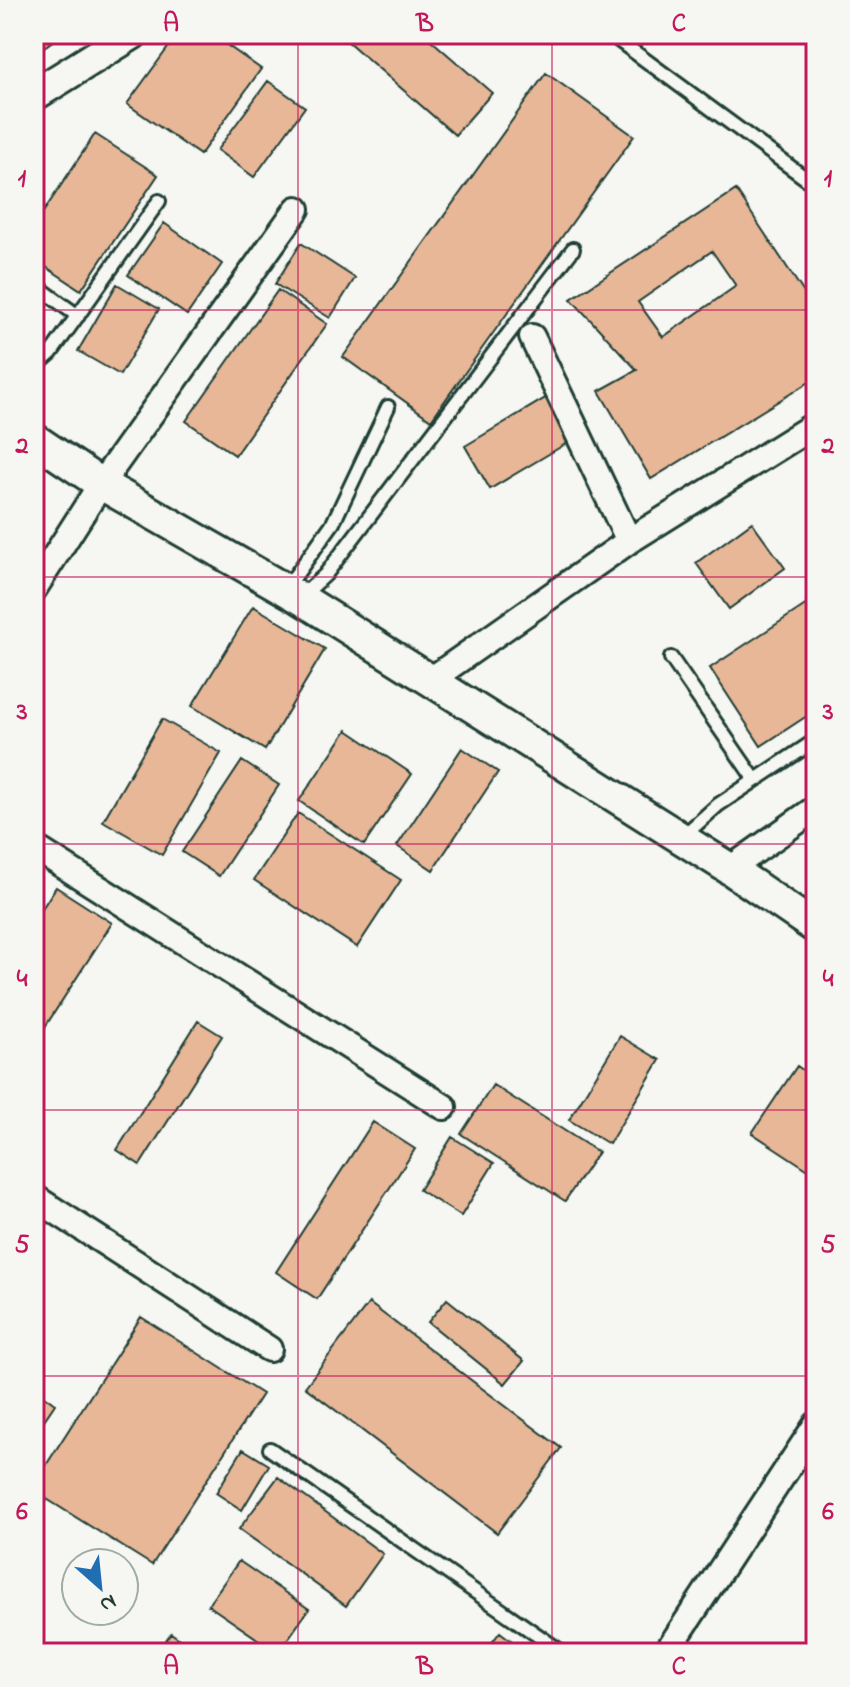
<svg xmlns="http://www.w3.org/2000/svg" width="850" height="1687" viewBox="0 0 850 1687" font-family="'Indie Flower',sans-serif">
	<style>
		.building { fill: #e8b798; stroke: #1f3d34; stroke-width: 2; fill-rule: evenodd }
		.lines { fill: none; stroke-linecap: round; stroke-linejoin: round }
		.service-casing { stroke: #1f3d34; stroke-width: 18 }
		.minor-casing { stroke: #1f3d34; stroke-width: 30 }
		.tertiary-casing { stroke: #1f3d34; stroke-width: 36 }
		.service { stroke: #f6f6f2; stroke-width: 12 }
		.minor { stroke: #f6f6f2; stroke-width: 24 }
		.tertiary { stroke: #f6f6f2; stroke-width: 30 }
		.grid { fill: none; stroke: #c2185b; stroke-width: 2; stroke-opacity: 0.55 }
		.neatline { fill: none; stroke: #c2185b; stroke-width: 3 }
		.grid-label { font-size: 26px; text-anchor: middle; font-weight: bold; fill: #c2185b }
	</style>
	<rect width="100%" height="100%" fill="#f6f6f2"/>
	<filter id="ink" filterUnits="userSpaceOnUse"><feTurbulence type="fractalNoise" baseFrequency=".0125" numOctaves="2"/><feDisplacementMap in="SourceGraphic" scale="16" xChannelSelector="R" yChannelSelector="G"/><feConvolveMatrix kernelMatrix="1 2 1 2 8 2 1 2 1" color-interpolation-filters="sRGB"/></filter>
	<g filter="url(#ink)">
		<path class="building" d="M34 34H49L54 40 34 54Z
			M178 34H211L261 69 200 155 127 104Z
			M339 34H424L492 93 455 135Z
			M546 73 634 136 431 420 343 357Z
			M268 81 305 107 254 177 217 150Z
			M95 134 158 175 81 290 34 259V226Z
			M736 190 816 311V378L651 479 599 391 637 370 571 299ZM712 251 736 286 663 337 638 302Z
			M164 223 222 264 187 315 128 275Z
			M301 243 355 278 330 318 275 284Z
			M117 284 159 309 120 375 78 351Z
			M278 290 327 324 235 455 186 421Z
			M549 396 574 439 490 489 465 446Z
			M34 483 43 489 34 502Z
			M752 522 785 568 729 609 696 563Z
			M816 598V710L761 746 710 668Z
			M253 606 325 649 265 750 192 706Z
			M162 719 221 753 162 855 103 821Z
			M347 730 412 774 364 845 299 801Z
			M462 748 498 772 433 870 397 846Z
			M242 761 279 785 219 876 182 852Z
			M298 813 401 880 357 947 254 880Z
			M56 887 112 923 34 1044V921Z
			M198 1021 222 1036 140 1165 117 1150Z
			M620 1036 660 1060 609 1144 569 1120Z
			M797 1066 816 1079V1175L752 1133Z
			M493 1085 598 1152 565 1201 461 1134Z
			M373 1122 415 1149 317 1299 276 1272Z
			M452 1137 494 1163 461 1216 419 1190Z
			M447 1299 524 1361 505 1384 428 1322Z
			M369 1303 561 1448 497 1533 305 1387Z
			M141 1317 262 1394 152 1565 34 1491V1484Z
			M34 1389 55 1404 34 1435Z
			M243 1449 269 1465 242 1510 216 1493Z
			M278 1477 383 1554 346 1606 239 1529Z
			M239 1561 309 1609 278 1653 208 1605Z
			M500 1632 528 1653H484Z
			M171 1633 199 1653H157Z"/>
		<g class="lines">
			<defs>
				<path id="service" d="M610 34 816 186
					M41 289 78 316
					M34 368 51 353 159 201
					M285 590 333 523 388 407
					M300 598 325 575 573 249
					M671 658 755 780
					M681 838 718 805 816 740
					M270 1449 563 1653"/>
				<path id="minor" d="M532 337 629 541
					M34 589 101 484 297 209
					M429 681 629 541 816 424
					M34 847 444 1107
					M730 869 816 808
					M34 1197 269 1349
					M666 1653 816 1425"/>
				<path id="tertiary" d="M34 95 132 34
					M34 439 101 484 300 598 730 869 816 928"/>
			</defs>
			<use href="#service" class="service-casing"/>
			<use href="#minor" class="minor-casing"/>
			<use href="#tertiary" class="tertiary-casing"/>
			<use href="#service" class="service"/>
			<use href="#minor" class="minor"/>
			<use href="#tertiary" class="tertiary"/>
		</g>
	</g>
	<path class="grid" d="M298 34V1653M552 34V1653M34 310H816M34 577H816M34 844H816M34 1110H816M34 1376H816"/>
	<rect width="850" height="1687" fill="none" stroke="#f6f6f2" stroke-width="88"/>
	<g transform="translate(100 1587) rotate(153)"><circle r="38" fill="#f6f6f2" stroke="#a0aca6" stroke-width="2"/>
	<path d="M0-6L14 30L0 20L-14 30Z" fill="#1f6fb2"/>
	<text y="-12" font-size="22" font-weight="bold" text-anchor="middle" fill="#1f3d34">N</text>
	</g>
	<rect x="44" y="44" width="762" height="1599" class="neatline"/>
	<g class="grid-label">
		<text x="171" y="31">A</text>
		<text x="425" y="31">B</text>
		<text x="679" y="31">C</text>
		<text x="22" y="186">1</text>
		<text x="828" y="186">1</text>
		<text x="22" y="453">2</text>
		<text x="828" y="453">2</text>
		<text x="22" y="719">3</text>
		<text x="828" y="719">3</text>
		<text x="22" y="986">4</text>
		<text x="828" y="986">4</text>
		<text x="22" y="1252">5</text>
		<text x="828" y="1252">5</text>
		<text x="22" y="1519">6</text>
		<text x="828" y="1519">6</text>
		<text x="171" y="1674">A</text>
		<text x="425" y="1674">B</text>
		<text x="679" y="1674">C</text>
	</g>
</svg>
